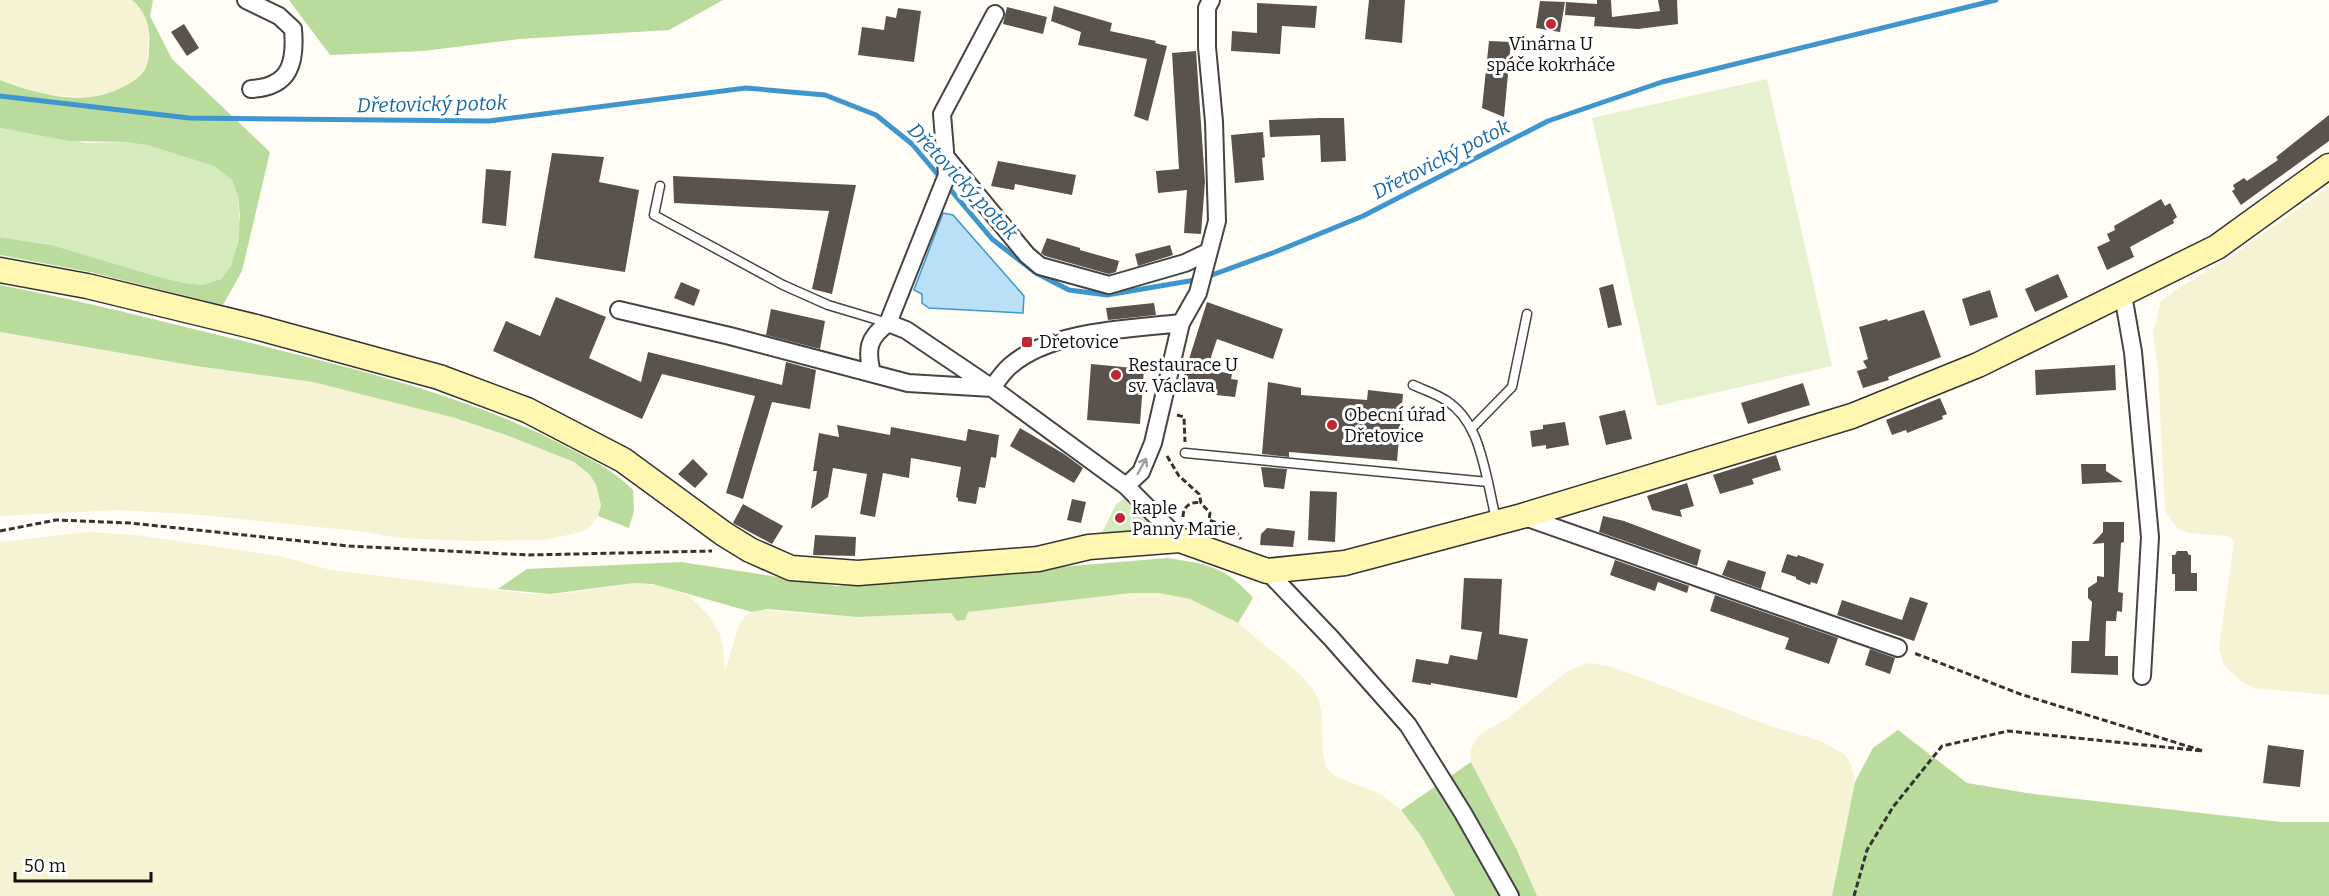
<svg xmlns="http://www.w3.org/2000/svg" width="2329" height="896" viewBox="0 0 2329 896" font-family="Bitter,serif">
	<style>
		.farmland { fill: #f6f3d4 }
		.green { fill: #d5ebbd }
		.forest { fill: #b9dc9c }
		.pitch { fill: #e6f2cf }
		.water { fill: #b9e0f7; stroke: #3f96cf; stroke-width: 1.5 }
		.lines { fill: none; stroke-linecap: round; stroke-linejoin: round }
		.stream { stroke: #3f96cf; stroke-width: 5 }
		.building { fill: #5a524d }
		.lane-casing { stroke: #444; stroke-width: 11 }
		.street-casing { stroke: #444; stroke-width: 20 }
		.secondary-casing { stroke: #333; stroke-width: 27 }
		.path { stroke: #333; stroke-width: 3; stroke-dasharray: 6 3; stroke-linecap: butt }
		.lane { stroke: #fff; stroke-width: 8 }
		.street { stroke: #fff; stroke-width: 16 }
		.secondary { stroke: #fff6b0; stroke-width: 24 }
		.oneway { stroke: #a0a0a0 }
		.poi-dot { fill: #c4262e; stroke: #fff; stroke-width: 2 }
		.labels { text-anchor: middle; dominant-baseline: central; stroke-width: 6; stroke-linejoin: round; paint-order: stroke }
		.poi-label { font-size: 18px; fill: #111; stroke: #fff; text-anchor: start }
		.water-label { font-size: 20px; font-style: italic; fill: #1768a6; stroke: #fff }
	</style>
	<rect width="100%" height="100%" fill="#fffdf5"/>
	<path class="farmland" d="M0 0H132L144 13 149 30 147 64 143 72 134 82 114 92 89 97 46 95 0 80Z
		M2329 187V695L2254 688 2242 682 2223 664 2219 648 2234 541 2227 536 2188 533 2178 529 2165 511 2158 369 2153 333 2161 301 2179 288 2232 256Z
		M0 332 196 366 313 382 455 418 506 435 574 462 590 475 596 485 601 505 598 516 591 526 581 532 544 540 472 541 398 538 367 532 201 515 119 510 0 516Z
		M88 532 136 535 279 556 331 570 531 594 568 593 634 583 665 586 689 596 709 616 719 632 723 646 725 671 739 625 746 615 759 610 857 617 951 613 965 620 968 612 1131 593H1159L1190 599 1238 623 1300 674 1313 689 1319 701 1322 715 1323 753 1326 768 1335 776 1381 794 1401 810 1421 836 1455 896H0V542Z
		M1589 663 1612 667 1774 727 1821 741 1845 755 1851 764 1855 782 1832 896H1537L1517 850 1471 762 1470 750 1480 734 1505 720 1571 669Z"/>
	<path class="green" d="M0 128 87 143 124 142 147 145 208 164 220 168 232 180 238 196 240 226 235 256 227 274 213 284 204 285 184 283 159 277 46 244 0 237Z
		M1125 498 1154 528 1101 535 1116 504Z"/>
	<path class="forest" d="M132 0H153L150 16 172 59 270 152 242 271 223 305 90 272 0 255V237L51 245 159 277 184 283 204 285 221 279 231 266 238 242 240 216 238 196 232 180 214 166 147 145 124 142 70 141 0 128V80C41 95 84 108 125 86 134 81 144 75 147 64 149 58 149 51 149 46 151 28 146 12 132 0Z
		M289 0H723L669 30 519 39 423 51 330 55Z
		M0 285C83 301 165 322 247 342 355 369 462 394 561 444 589 459 610 467 633 490L634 511 629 528 598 516 601 505 596 485 590 475 574 462 506 435 455 418 313 382 196 366 0 332Z
		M1167 558C1207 564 1225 566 1253 598L1238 623 1190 599 1159 593H1131L968 612 965 620 957 621 951 613 857 617 767 609 752 612 653 584 634 583 550 594 498 589 527 569 681 562 837 586Z
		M1898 730 1967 783 2033 794 2281 822H2329V896H1832L1855 782 1873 748Z
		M1471 762 1517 850 1537 896H1455L1421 836 1401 810Z"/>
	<path class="pitch" d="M1767 79 1832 366 1657 406 1592 118Z"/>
	<path class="water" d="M943 213 953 215 1024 296 1023 313 929 308 922 303V294L914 290Z"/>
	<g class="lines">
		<path class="stream" d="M0 96 189 118 489 121 746 88 825 95 876 115 912 144 992 239 1036 273 1069 290 1107 295 1201 279 1275 252 1363 216 1548 121 1662 82 1996 0"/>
	</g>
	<path class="building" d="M1369 0H1405L1402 43 1365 39Z
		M1597 0H1611L1612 17 1660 11 1658 0H1677L1678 24 1638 29 1594 26 1595 17 1565 15 1566 2 1597 4Z
		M1540 1 1565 2 1560 32 1536 28Z
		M1257 3 1317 6 1315 28 1282 26 1280 54 1231 51 1232 31 1257 33Z
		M1054 6 1112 23 1110 31 1156 41 1155 43 1167 46 1148 121 1134 116 1147 59 1078 45 1081 32 1051 21Z
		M1007 7 1047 17 1043 34 1003 24Z
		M898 8 921 11 914 62 858 55 862 27 884 30 886 16 896 18Z
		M184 24 199 48 187 56 171 32Z
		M1489 41 1511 42 1504 117 1482 108Z
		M1196 51 1205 182 1201 234 1184 233 1187 190 1158 193 1156 171 1179 169 1172 53Z
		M2329 115V141L2241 205 2232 191 2235 189 2233 185 2244 178 2247 181 2278 160 2276 157Z
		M1319 118H1344L1346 161 1321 162 1320 135 1270 137 1269 120Z
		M1263 132 1265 157 1262 158 1264 180 1235 183 1231 135Z
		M552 153 604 157 599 182 639 190 625 272 534 258Z
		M998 161 1076 175 1072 195 1015 184 1014 190 991 186Z
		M486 169 511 171 506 226 482 223Z
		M673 176 856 185 832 294 812 289 829 211 674 203Z
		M2161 199 2165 206 2170 203 2177 217 2173 220 2174 223 2130 247 2134 257 2107 270 2097 247 2110 241 2107 234 2115 230 2114 226Z
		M1047 238 1080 248V250L1119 261 1116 272 1109 274 1045 256 1041 253Z
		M1170 245 1173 255 1138 266 1135 254Z
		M2058 274 2068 297 2035 312 2025 289Z
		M681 282 700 290 694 306 674 298Z
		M1613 284 1622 325 1608 328 1599 288Z
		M1990 290 1998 317 1970 326 1962 299Z
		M556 297 606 317 589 358 641 382 648 352 782 385 786 362 816 370 810 409 772 402 743 499 726 493 755 396 662 374 642 419 493 351 506 321 540 336Z
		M1207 302 1283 329 1273 359 1217 339 1207 369 1232 374 1231 379 1238 380 1235 397 1179 391Z
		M1154 303 1156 315 1108 320 1106 308Z
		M771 309 825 321 820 349 766 335Z
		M1924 310 1941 357 1888 377 1889 380 1863 388 1857 371 1867 368 1863 361 1868 359 1859 327 1887 319 1888 321Z
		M1091 364 1144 369 1140 424 1087 420Z
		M2115 365 2116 390 2036 395 2035 370Z
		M1268 382 1301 388V395L1367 400 1368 390 1403 394 1397 461 1289 452V457L1262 454Z
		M1803 383 1810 405 1748 424 1741 403Z
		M1940 398 1947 414 1942 416 1943 419 1907 433 1906 430 1892 435 1886 420Z
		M1625 410 1632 439 1606 445 1599 416Z
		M1565 422 1569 445 1546 449V445L1532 447 1530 431 1543 429V425Z
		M837 425 890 435 891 427 966 441 968 429 999 435 996 458 991 457 985 488 979 487 976 504 958 501V498L956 497 961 467 911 458 909 478 883 473 875 517 860 514 867 474 833 468 828 497 811 509 817 471H813L819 433 839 437Z
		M1020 428 1064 454 1083 468 1074 483 1010 446Z
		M1776 455 1781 470 1752 479 1754 484 1720 494 1713 475Z
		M693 459 708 474 695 488 678 474Z
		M2081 464H2106V471L2123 482 2082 484Z
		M1261 467 1287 469 1284 489 1264 487Z
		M1687 483 1694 506 1680 510 1682 517 1652 510 1647 496Z
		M1310 491 1337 492 1335 542 1308 540Z
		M1072 499 1086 502 1081 523 1067 520Z
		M743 504 783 526 772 544 733 523Z
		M1603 516 1624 521 1701 550 1697 566 1599 532Z
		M2103 522H2124V542L2121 543 2118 592 2123 593 2122 612 2117 611 2116 621H2106L2105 656H2118V675L2071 673 2072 641H2089L2092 602 2088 598V588L2097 582V576L2104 577V543L2092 544 2103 532Z
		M1267 528 1295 531 1293 547 1260 545 1261 534Z
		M815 535 856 537 855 556 813 555Z
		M2177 551H2187L2189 555H2191V573H2197V591H2175V574H2172V555H2175Z
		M1787 554 1797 557 1798 555 1824 564 1817 584 1811 582 1810 585 1796 579V577L1781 572Z
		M1615 560 1689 586 1687 593 1658 582 1655 591 1610 575Z
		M1728 560 1766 572 1761 589 1722 575Z
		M1464 578 1502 579 1499 634 1528 639 1517 698 1431 683V685L1412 682 1416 659 1448 664 1450 655 1477 660 1482 632 1461 629Z
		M1715 595 1838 638 1829 664 1785 649 1789 638 1710 611Z
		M1910 597 1928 603 1914 641 1837 615 1842 600 1902 620Z
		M1870 649 1895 658 1890 674 1865 665Z
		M2268 745 2304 750 2300 787 2263 783Z"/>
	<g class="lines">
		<defs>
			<path id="lane" d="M660 186 654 215 783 285 828 305 888 323
				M1413 385C1424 390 1437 394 1447 401 1474 419 1481 452 1488 482
				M1472 428 1512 387 1527 314
				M1185 453 1488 482 1496 520"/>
			<path id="street" d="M246 0 279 16 293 29C296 63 290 87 251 89
				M995 14 942 114 947 175 888 323 906 330 992 388C997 381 1003 372 1010 366 1051 330 1129 329 1181 323
				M945 156 1027 255 1040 266 1109 285 1185 263 1208 252
				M2123 295 2133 352 2150 537 2142 676
				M619 310 730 336 908 383 992 388 1126 486 1180 540
				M872 373C866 349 868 338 888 323
				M1126 486 1141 472 1153 443 1181 323 1198 293 1217 221 1214 122 1207 47V8L1211 0
				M1522 516 1898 648
				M1267 571 1331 638 1408 725 1463 813 1510 896"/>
			<path id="secondary" d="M0 270 87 286 256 327 439 377 527 410 623 460 724 534 750 550 791 568 858 573 1038 559 1089 547 1180 540 1267 571 1345 563 1522 516 1852 416 1978 365 2217 247 2329 166"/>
		</defs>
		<use href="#lane" class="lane-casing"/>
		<use href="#street" class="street-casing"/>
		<use href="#secondary" class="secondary-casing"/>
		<path class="path" d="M1177 415 1184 417 1185 442
			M1167 456 1179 476 1199 494 1201 503 1210 513 1209 520 1234 529 1241 539
			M1183 517C1183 506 1191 501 1201 503
			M0 531 56 520 130 523 349 546 528 555 712 551
			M1854 896 1867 850 1893 807 1942 746 2008 731 2203 751 2020 694 1914 653"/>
		<use href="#lane" class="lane"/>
		<use href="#street" class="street"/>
		<use href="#secondary" class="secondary"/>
	</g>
	<defs><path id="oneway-shaft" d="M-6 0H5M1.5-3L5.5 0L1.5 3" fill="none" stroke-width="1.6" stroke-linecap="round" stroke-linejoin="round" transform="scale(1.5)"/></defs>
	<use class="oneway" href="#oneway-shaft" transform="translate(1142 466) rotate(-61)"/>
	<g class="poi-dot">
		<circle cx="1551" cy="24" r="6"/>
		<rect x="1021" y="336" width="12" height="12" rx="3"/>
		<circle cx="1116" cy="375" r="6"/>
		<circle cx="1332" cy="425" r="6"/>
		<circle cx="1120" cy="518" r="6"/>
	</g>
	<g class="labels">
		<g class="poi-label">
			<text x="1551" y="44" text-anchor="middle">Vinárna U<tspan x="1551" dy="21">spáče kokrháče</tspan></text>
			<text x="1039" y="342">Dřetovice</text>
			<text x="1128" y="365">Restaurace U<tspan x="1128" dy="21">sv. Václava</tspan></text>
			<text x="1344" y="415">Obecní úřad<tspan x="1344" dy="21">Dřetovice</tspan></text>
			<text x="1132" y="508">kaple<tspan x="1132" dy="21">Panny Marie</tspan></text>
		</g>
		<g class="water-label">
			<text transform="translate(432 104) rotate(-1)">Dřetovický potok</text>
			<text transform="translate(1441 159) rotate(-27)">Dřetovický potok</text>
			<text transform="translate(963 181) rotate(47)">Dřetovický potok</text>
		</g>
	</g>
	<path d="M15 872v9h136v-9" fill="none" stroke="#111111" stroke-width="3"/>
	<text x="24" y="872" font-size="18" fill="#111111" stroke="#ffffff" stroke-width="4.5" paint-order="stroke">50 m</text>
</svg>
